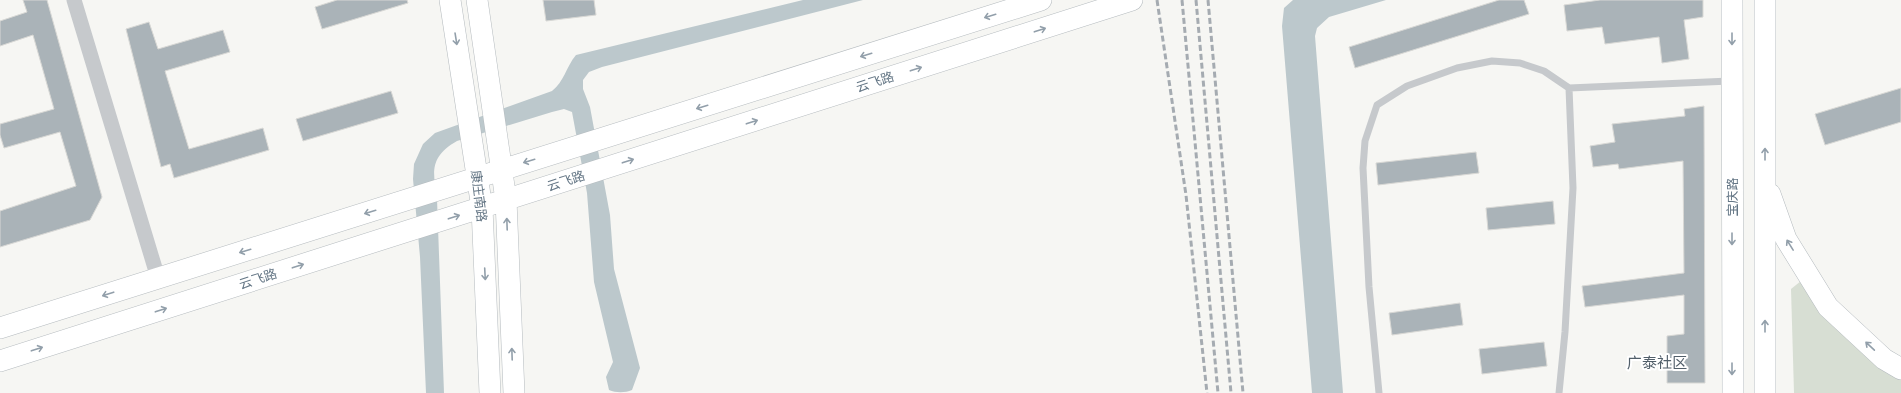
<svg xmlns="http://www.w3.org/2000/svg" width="1901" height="393" viewBox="0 0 1901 393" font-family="'DejaVu Sans','Noto Sans SC',sans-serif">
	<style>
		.green { fill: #d7ded3 }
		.water { fill: #bcc8cc }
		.building { fill: #aab3b8; stroke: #d8d8d5 }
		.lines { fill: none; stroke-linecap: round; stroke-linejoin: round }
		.secondary-casing { stroke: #b5bbbf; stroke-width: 22 }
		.lane { stroke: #c6c9cc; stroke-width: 7 }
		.street { stroke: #c6c9cc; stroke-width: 15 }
		.secondary { stroke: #fff; stroke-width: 21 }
		.rail { stroke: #a5abb1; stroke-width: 3; stroke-dasharray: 6 3; stroke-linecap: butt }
		.oneway { stroke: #929faa }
		.labels { text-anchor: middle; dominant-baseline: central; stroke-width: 4; stroke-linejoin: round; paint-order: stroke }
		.street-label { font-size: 13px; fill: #647685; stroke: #fff }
		.quarter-label { font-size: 15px; fill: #525f6a; stroke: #fff }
	</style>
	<rect width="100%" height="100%" fill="#f6f6f3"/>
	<path class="green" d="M1801 281 1901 375V393H1794L1791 289Z"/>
	<path class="water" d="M803 0H863L602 67 589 72 583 80V89L590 107 610 215 614 269 640 368 632 390C625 393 616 393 609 390L606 377 613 362 594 282 587 193 572 112 564 109 552 112 457 141C429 157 433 172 437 199L444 393H426L420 257 413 179 414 164 423 144 435 133 552 91C564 82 566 67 576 55Z
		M1293 0H1386L1329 17 1317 28 1315 36 1343 393H1312L1282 26 1284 8Z"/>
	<path class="building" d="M23 0H47L102 197 90 220 0 247V211L76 186 60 132 4 148 0 135V124L54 109 33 35 0 46V21L27 12Z
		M337 0H407L408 3 322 29 315 7Z
		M543 0H594L596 15 546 21Z
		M1499 0H1524L1529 14 1355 68 1349 47Z
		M1600 0H1703V17L1684 20 1689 59 1662 63 1659 37 1605 44 1602 27 1567 31 1564 5Z
		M149 22 158 49 223 30 230 52 165 71 189 149 263 128 269 150 174 178 170 164 161 167 126 29Z
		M1901 88V122L1825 145 1815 114Z
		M391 91 398 113 303 141 296 119Z
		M1704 106 1705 383H1667V336L1684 334V295L1585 307 1582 286 1684 273 1683 161 1619 169 1618 164 1593 167 1590 146 1615 142 1612 124 1685 116 1684 109Z
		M1476 152 1479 173 1378 185 1376 163Z
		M1553 201 1555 224 1488 230 1486 208Z
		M1460 303 1463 325 1392 335 1389 313Z
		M1544 342 1547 366 1482 374 1479 349Z"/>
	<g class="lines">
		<defs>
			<path id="secondary" d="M450 0 482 208 490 393
				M477 0 506 200 514 393
				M1732 0 1733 393
				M1765 0V393
				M1770 194 1786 239 1828 307 1884 359 1901 369
				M0 328 1041 0
				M0 361 1132 0"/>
		</defs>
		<use href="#secondary" class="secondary-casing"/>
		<path class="lane" d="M1379 393 1369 287 1363 168 1365 141 1377 105 1407 86 1457 68 1492 61 1520 63 1544 71 1569 88 1730 81
			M1559 393 1565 332 1573 188 1569 88"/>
		<path class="street" d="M74 0 158 278"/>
		<use href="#secondary" class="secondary"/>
		<path class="rail" d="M1157 0 1186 195 1207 393
			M1182 0 1218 393
			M1196 0 1231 393
			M1208 0 1243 393"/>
	</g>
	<defs><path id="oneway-shaft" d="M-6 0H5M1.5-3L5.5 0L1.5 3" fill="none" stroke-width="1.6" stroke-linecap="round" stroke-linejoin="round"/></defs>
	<g class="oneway">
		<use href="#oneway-shaft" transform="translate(990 16) rotate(163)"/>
		<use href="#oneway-shaft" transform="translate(1040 30) rotate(-18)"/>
		<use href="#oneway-shaft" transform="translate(456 39) rotate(81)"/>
		<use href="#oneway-shaft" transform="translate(1732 39) rotate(90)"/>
		<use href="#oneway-shaft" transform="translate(866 55) rotate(163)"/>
		<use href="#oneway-shaft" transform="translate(916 69) rotate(-18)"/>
		<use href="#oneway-shaft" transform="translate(702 107) rotate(163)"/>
		<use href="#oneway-shaft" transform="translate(752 122) rotate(-18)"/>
		<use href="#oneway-shaft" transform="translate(1765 154) rotate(-90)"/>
		<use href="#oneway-shaft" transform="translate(529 161) rotate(163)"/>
		<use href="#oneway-shaft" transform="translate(628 161) rotate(-18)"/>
		<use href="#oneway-shaft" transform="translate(370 212) rotate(163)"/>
		<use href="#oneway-shaft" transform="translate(454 217) rotate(-18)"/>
		<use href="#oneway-shaft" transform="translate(507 224) rotate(-92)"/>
		<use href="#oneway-shaft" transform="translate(1732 239) rotate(90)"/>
		<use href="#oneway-shaft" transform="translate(1790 245) rotate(-122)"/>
		<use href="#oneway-shaft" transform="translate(245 251) rotate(163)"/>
		<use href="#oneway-shaft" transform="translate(298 266) rotate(-18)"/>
		<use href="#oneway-shaft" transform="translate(485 274) rotate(87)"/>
		<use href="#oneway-shaft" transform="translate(108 294) rotate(162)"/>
		<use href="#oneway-shaft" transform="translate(161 310) rotate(-18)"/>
		<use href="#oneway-shaft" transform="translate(1765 326) rotate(-90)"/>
		<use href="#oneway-shaft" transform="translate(1870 346) rotate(-137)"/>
		<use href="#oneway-shaft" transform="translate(37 349) rotate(-18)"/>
		<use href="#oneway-shaft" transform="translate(512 354) rotate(-92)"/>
		<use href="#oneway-shaft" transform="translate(1732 369) rotate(90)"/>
	</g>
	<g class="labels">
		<g class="street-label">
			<text transform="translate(875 82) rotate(-18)">云飞路</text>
			<text transform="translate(566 181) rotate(-18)">云飞路</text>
			<text transform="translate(479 196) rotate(83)">康庄南路</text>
			<text transform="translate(1732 197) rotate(-90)">宝庆路</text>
			<text transform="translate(258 279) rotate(-18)">云飞路</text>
		</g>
		<g class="quarter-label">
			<text x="1657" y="363">广泰社区</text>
		</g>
	</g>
</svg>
